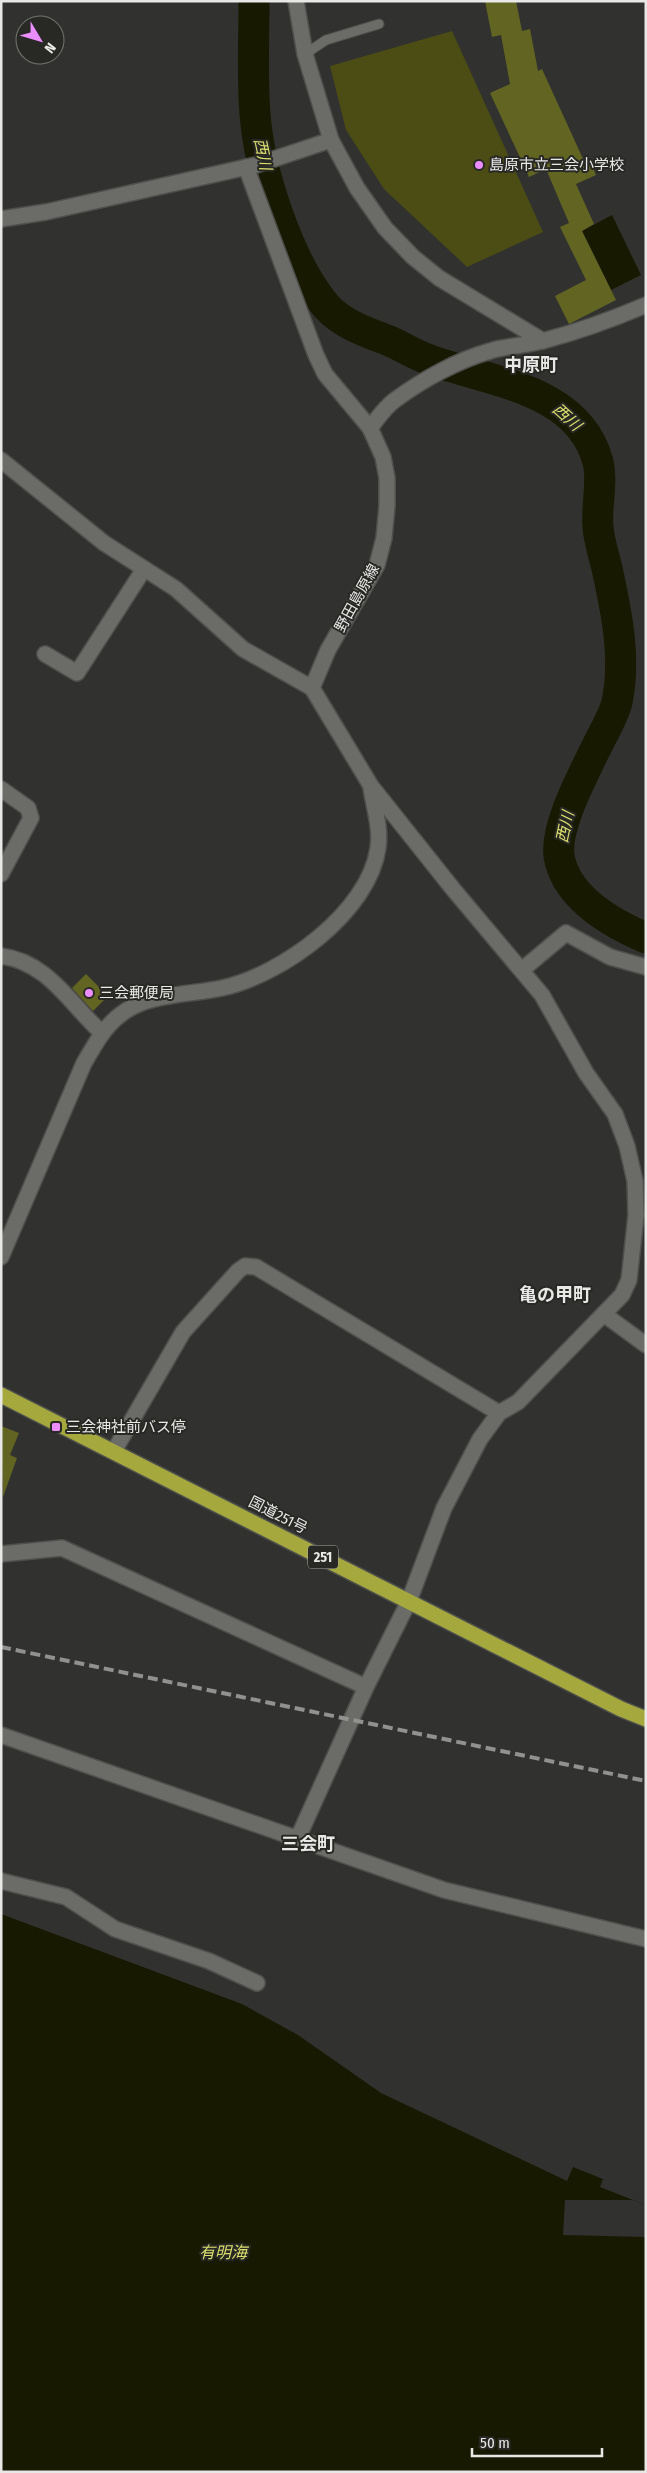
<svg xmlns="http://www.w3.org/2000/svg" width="647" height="2473" viewBox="0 0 647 2473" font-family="'Fira Sans Condensed','Noto Sans JP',sans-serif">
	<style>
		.green { fill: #4b4d14 }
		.water { fill: #181901 }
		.pier { fill: #31322f }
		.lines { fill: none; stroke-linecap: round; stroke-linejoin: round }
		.river { stroke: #181901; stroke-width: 31 }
		.building { fill: #626422 }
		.lane-casing { stroke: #4f504d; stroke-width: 11 }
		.street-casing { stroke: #4f504d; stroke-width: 18 }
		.secondary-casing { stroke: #4f504d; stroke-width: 18 }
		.highway-casing { stroke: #4f504d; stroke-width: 18 }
		.lane { stroke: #6b6c68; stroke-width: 9 }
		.street { stroke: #6b6c68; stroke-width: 15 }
		.secondary { stroke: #6b6c68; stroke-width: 15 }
		.highway { stroke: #a5a93d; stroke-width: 15 }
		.rail { stroke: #919290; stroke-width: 4; stroke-dasharray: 10 5; stroke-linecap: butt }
		.poi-dot { fill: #eb8dfc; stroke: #282825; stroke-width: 2 }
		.labels { text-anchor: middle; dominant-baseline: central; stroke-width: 4; stroke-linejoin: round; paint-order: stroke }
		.shield { fill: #282825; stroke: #aeafad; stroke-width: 1 }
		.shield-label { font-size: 14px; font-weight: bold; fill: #e8e9e7 }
		.poi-label { font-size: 15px; fill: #e8e9e7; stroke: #282825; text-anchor: start }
		.street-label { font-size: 15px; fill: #e8e9e7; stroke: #282825 }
		.water-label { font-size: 16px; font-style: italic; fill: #dadf6b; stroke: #282825 }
		.quarter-label { font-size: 18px; font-weight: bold; fill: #e8e9e7; stroke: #282825 }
	</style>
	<rect width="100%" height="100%" fill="#31322f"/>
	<path class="green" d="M452 31 543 232 467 267 384 189 346 130 330 66Z"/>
	<path class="water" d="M612 215 641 275 611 290 582 231Z
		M1 1914 242 2004 298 2035 381 2093 567 2181 573 2167 603 2179 600 2187 646 2205V2472H1Z"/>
	<path class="pier" d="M565 2200H633L646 2205V2237L563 2235Z"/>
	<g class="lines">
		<path class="river" d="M254 1C254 38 252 77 255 114 259 171 289 262 326 306 342 324 366 332 387 340 402 346 415 355 430 360 491 382 579 389 598 462 603 482 596 506 598 527 599 542 605 558 608 573 617 615 626 659 617 702 613 718 602 735 595 750 582 777 555 827 559 856 566 898 611 923 646 938"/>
	</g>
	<path class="building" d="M485 1H516L522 31 530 29 538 71 542 69 584 161 589 159 596 175 576 184 594 224 582 231 616 300 569 324 555 296 586 280 560 227 569 223 546 169 529 177 490 93 510 84 501 35 492 37Z
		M86 974 108 996 93 1011 72 988Z
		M1 1426 19 1433 10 1455 17 1458 3 1497Z"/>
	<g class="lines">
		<defs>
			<path id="lane" d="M305 54 326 40 379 24"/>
			<path id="street" d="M296 1 305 54 331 140 357 188 385 228 413 257 439 278 543 341
				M246 167 316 355 325 374 370 428
				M1 219 46 212 256 165 331 140
				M45 654 77 673 144 569
				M1 789 28 808 31 818 1 874
				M1 956C48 962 70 1004 102 1033
				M523 969 566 933 610 957 646 967
				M1 1257 84 1063C94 1046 104 1027 120 1015 147 993 190 995 222 988 282 975 369 912 378 848 381 827 374 808 371 788
				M605 1315 646 1345
				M114 1451 183 1332 238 1271 245 1266 256 1267 499 1413
				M1 1554 62 1548 366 1687
				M1 1735 444 1890 646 1939
				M297 1840 366 1687 409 1601 444 1508 480 1439 499 1413 518 1402 622 1295 629 1280 636 1215 635 1181 627 1146 615 1114 586 1073 542 995 453 889 371 786 312 688
				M1 1881 66 1897 115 1929 209 1961 257 1983"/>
			<path id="secondary" d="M1 460 104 543 176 589 243 649 312 688 328 650 377 565 384 538 387 506V478L383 457 370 428C378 418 385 407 395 400 422 380 458 360 490 351 508 345 528 346 546 340 580 331 613 319 646 305"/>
			<path id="highway" d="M1 1395 621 1709 646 1719"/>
		</defs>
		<use href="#lane" class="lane-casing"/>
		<use href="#street" class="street-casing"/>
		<use href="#secondary" class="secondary-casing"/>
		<use href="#highway" class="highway-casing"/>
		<use href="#lane" class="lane"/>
		<use href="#street" class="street"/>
		<use href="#secondary" class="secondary"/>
		<use href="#highway" class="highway"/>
		<path class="rail" d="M1 1647 646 1781"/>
	</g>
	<g class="poi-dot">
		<circle cx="479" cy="165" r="5"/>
		<circle cx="89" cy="993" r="5"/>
		<rect x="51" y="1422" width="10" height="10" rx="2.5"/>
	</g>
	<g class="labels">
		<rect class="shield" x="308" y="1545.5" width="30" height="23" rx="4"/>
		<g class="shield-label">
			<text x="323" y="1557">251</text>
		</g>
		<g class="poi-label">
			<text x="489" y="165">島原市立三会小学校</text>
			<text x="99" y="993">三会郵便局</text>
			<text x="66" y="1427">三会神社前バス停</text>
		</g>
		<g class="street-label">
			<text transform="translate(357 598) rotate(-61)">野田島原線</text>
			<text transform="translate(278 1515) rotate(27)">国道251号</text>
		</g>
		<g class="water-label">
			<text transform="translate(263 154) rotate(78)">西川</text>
			<text transform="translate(567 417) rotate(42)">西川</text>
			<text transform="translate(565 827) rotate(-78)">西川</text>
			<text x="223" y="2252">有明海</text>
		</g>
		<g class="quarter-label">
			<text x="531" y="365">中原町</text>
			<text x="555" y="1295">亀の甲町</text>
			<text x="308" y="1844">三会町</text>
		</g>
	</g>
	<rect width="647" height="2473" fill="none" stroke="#e8e9e7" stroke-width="5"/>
	<g transform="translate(40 40) rotate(128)"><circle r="24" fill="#282825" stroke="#757573"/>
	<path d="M0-4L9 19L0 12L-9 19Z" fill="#eb8dfc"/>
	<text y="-8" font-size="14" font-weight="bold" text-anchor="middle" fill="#e8e9e7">N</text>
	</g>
	<path d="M472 2448v8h130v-8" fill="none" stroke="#e8e9e7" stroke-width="2.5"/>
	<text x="480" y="2448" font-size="15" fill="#e8e9e7" stroke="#282825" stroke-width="4" paint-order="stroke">50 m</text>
</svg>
